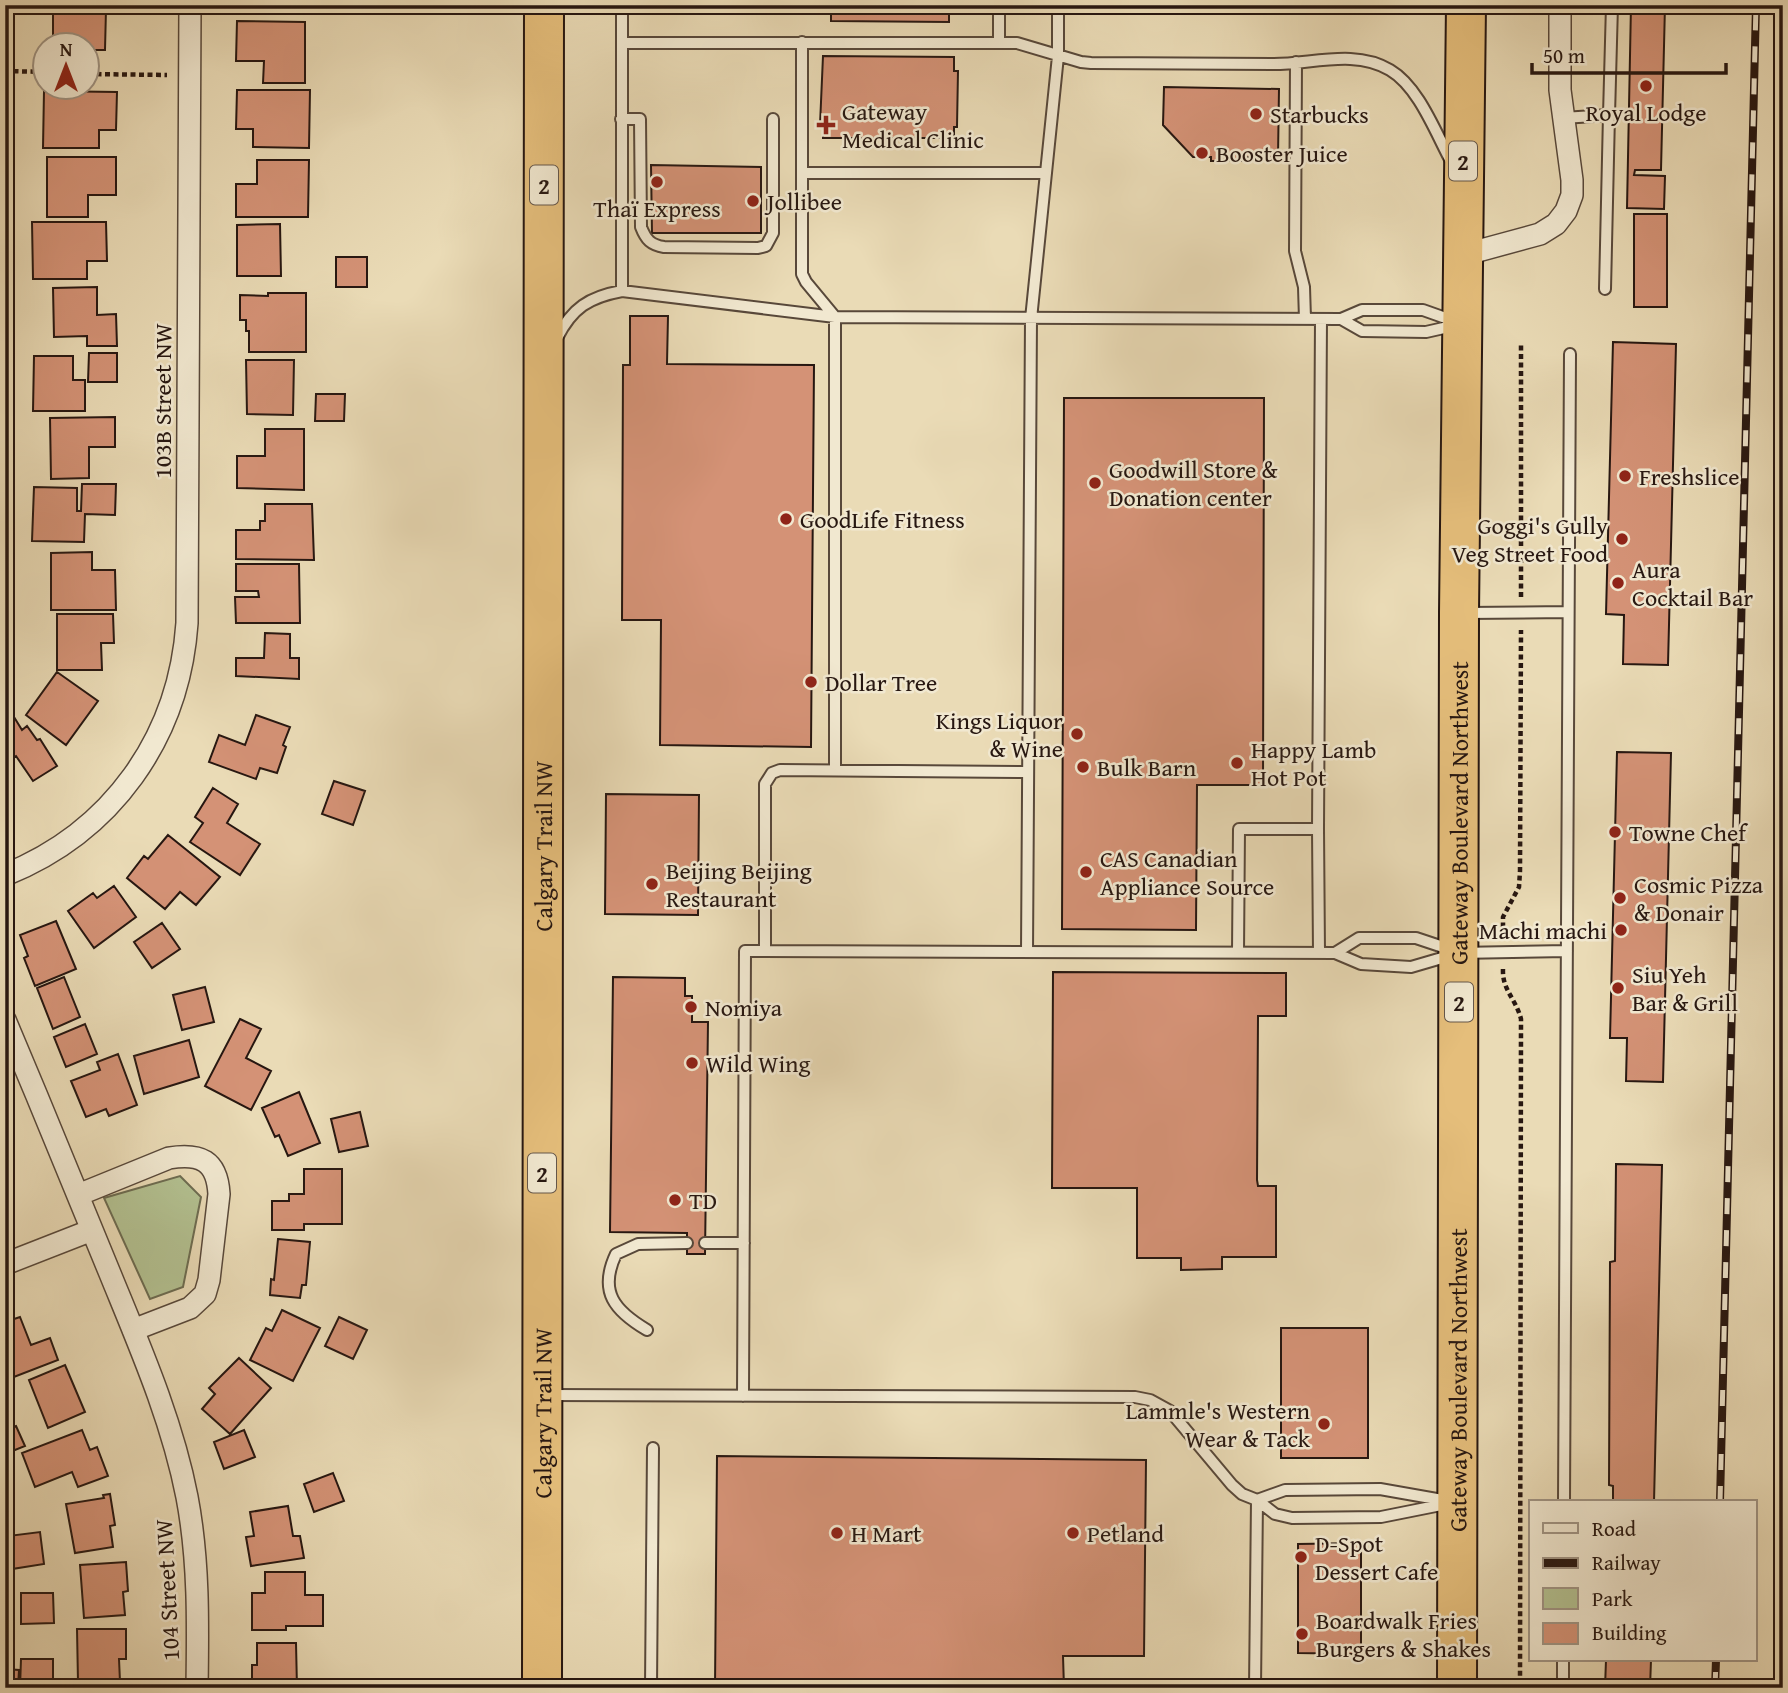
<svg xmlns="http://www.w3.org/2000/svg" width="1788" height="1693" viewBox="0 0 1788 1693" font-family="'Gentium Book Plus',serif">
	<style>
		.green { fill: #b3c191; stroke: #6d6c51; stroke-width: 2 }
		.building { fill: #d49276; stroke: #271711; stroke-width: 2 }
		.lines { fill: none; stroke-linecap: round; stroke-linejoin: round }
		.lane-casing { stroke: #58483a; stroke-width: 14 }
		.street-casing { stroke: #58483a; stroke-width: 24 }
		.highway-casing { stroke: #271711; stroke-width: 42 }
		.path { stroke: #271711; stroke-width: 4.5; stroke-dasharray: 5 3.5; stroke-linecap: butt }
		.lane { stroke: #f1e8d0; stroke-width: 10 }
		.street { stroke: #f1e8d0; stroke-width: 21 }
		.highway { stroke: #e5be7b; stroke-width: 38 }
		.rail-casing { stroke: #271711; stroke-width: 8 }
		.rail { stroke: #f1e8d0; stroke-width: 5; stroke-dasharray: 16; stroke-linecap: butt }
		.poi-dot { fill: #8f2418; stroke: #f1e8d0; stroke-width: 2.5 }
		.labels { text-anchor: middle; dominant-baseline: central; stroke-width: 5; stroke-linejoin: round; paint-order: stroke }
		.shield { fill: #f1e8d0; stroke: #64564a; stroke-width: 2 }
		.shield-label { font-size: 23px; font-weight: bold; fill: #271711 }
		.poi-label { font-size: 24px; fill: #271711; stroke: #f1e8d0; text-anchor: start }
		.street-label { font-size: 24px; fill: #271711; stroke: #f1e8d0 }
	</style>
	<rect width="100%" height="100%" fill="#eadbb6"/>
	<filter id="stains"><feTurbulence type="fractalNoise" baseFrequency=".00286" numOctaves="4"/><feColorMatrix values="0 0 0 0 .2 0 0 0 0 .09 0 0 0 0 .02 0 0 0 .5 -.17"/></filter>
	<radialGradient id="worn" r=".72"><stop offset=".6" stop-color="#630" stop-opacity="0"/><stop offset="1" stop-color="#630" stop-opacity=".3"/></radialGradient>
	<path class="green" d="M180 1176 201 1197 183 1287 150 1299 104 1198Z"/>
	<path class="building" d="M237 5H312V13H237Z
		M831 5H949V22L831 21Z
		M1631 5H1665L1661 170H1635L1634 175 1665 176 1664 209 1627 208Z
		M84 9H106L105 50H94V66H88V46H53V10Z
		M237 21 305 22V83H263L264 61H236Z
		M823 56 954 57V71H958L957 127H954V138H823V125H820Z
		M1164 87 1279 89 1278 157H1244V161H1211V157H1193L1163 125Z
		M237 90H310L309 148 253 147V129H236Z
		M44 91 117 92 116 130H99V148H43Z
		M47 157H116V195H88V217H47Z
		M257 160H309L308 217H236V184H257Z
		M651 165 761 167V233H652Z
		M1634 214H1667V307H1634Z
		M32 222H106L107 261H87V279H33Z
		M280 224 281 276H237V225Z
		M336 257H367V287H336Z
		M97 287V315L116 314 117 346H87V336L54 337 53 288Z
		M268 293H306V352H249V331H246V320H240V295L268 296Z
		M630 316H668L667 364 814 365 811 747 660 745 661 620H622L623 365H630Z
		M1613 342 1676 344 1668 665 1623 664 1624 615 1606 614Z
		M89 353H117V382H88Z
		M34 356H73V380H85V411H33Z
		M246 360H294L293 415 247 414Z
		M316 394H345L344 421H315Z
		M1064 398H1264L1263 785H1197L1196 930 1062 929Z
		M115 417V447H89V478L51 479 50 418Z
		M265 429H304V490L237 488V456H265Z
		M82 484H116L115 515 85 514 84 542 32 541 34 487 77 488V511H81Z
		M265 504H312L314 560 236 559V530H260V521H265Z
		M92 552V570H115L116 610H51V553Z
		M236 564H299L300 623H236L235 597H259L258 591H236Z
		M57 614H113L114 643H101L102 670H57Z
		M265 633 290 634V658H299V679L236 676V658H264Z
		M57 672 98 701 66 745 26 715Z
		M256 715 290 727 283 745 286 747 277 773 260 768 256 779 209 762 219 735 245 745Z
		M14 717 22 730 27 726 37 740 40 739 57 766 33 781 16 756 5 763V722Z
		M1617 752 1671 753 1663 1082 1626 1081 1627 1038H1610Z
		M334 781 365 791 353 825 322 814Z
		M213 788 238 804 227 823 260 844 240 875 190 842 203 823 195 817Z
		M606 794 699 795 698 915 605 914Z
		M168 835 220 877 196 905 180 892 165 909 127 878 144 856 148 859Z
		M114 886 136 917 94 948 68 911 93 893 97 898Z
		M56 921 76 969 35 986 24 958 28 956 20 935Z
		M162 923 180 949 152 968 134 942Z
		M1053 972 1286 973V1016H1258L1257 1180 1258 1186H1276V1257H1222V1269L1181 1270V1258H1137V1188H1052Z
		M64 977 80 1017 53 1029 37 988Z
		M613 977 685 978V996H692V1022H708L705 1254H687V1233L610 1232Z
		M205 987 214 1022 182 1030 173 995Z
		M240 1019 261 1029 246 1058 271 1071 251 1110 205 1086Z
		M85 1024 97 1054 66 1067 54 1037Z
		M189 1040 199 1077 144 1094 134 1056Z
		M118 1054 137 1105 109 1116 106 1109 86 1117 71 1081 100 1070 97 1062Z
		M299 1092 320 1143 288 1156 279 1135 275 1137 262 1108Z
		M360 1112 368 1146 339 1152 331 1119Z
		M1616 1164 1662 1165 1654 1502H1613V1486L1609 1485 1610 1262 1615 1261Z
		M304 1169H342V1224H304V1230H272V1201H289V1194H304Z
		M278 1239 310 1242 306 1285H302L300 1298 270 1295 271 1279 274 1280Z
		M282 1310 320 1328 293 1381 250 1360 266 1328 272 1331Z
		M20 1317 31 1345 50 1338 58 1360 6 1380 5 1322Z
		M339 1317 367 1330 353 1359 325 1346Z
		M1281 1328H1368V1458H1281Z
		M239 1358 271 1388 230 1434 202 1409 215 1394 209 1388Z
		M65 1365 85 1412 48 1428 29 1380Z
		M16 1426 25 1446 5 1454V1430Z
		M82 1430 90 1450 97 1447 108 1476 78 1487 72 1472 35 1487 22 1453Z
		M244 1430 255 1457 224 1469 214 1442Z
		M717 1456 1146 1460 1144 1656H1063L1064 1688H715Z
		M333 1473 344 1501 314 1512 304 1484Z
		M110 1494 115 1525 110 1526 113 1547 75 1553 66 1504 104 1498 103 1495Z
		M288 1506 293 1536H300L304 1558 251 1566 246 1537 254 1536 250 1512Z
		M40 1532 44 1564 12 1569 8 1536Z
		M1361 1543V1654L1298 1653V1544Z
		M126 1562 128 1591 123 1592 125 1615 84 1618 80 1565Z
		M265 1572H305V1595H323V1626H286V1630H252V1593H265Z
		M21 1593H53L54 1623 21 1624Z
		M77 1629H126V1659H119L120 1682H78Z
		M257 1643H296L297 1688H252V1665H257Z
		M21 1659H53V1688H20Z
		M1606 1660H1651L1650 1688H1605Z
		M5 1669 19 1670 18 1688H5Z"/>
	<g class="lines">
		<defs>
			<path id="lane" d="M802 42V274L806 282 835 317V770
				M622 43H1017L1081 62 1091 63C1152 63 1213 64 1274 64 1312 64 1355 49 1390 70 1419 87 1436 134 1452 163
				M999 43V5
				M1296 62 1295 251 1304 287 1305 319
				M1563 118 1609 115 1612 5
				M621 119H640L641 227C646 240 651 245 664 247L758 248 766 246 773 233V119
				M803 173H1046
				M1605 289 1609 115
				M622 291V5
				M1341 319 1362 331 1426 332 1457 325
				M557 338C572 308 589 297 622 291L835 317 1341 319 1362 310H1423L1454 321
				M1465 613 1568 612
				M1318 829 1321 319
				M765 951V784L772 773 780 770 1027 772
				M1027 952 1031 319 1058 56V5
				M1238 952 1239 829H1318L1319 953
				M1335 953 1359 938H1416L1452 950
				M705 1243H744
				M647 1330C615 1311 598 1292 616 1254L638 1244 687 1243
				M550 1395 1135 1397 1150 1400 1170 1411 1232 1485 1242 1494 1257 1500 1275 1514 1292 1518 1381 1517 1451 1503
				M743 1396 745 951 1335 953 1361 964 1411 967 1459 953 1567 951
				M1257 1500 1285 1490 1380 1489 1448 1501
				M1564 1502 1570 354
				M651 1688 653 1448
				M1255 1688 1257 1500
				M1563 1688V1660"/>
			<path id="street" d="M1463 255 1540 234 1556 224 1566 211 1572 195V180L1560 90V5
				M5 875C112 832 179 738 187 623L190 5
				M5 1020C41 1105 76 1190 111 1276 140 1347 172 1420 187 1497 199 1560 198 1624 197 1688
				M78 1195 169 1158C200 1153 217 1160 219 1194L209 1280 205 1294 190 1308 133 1330
				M5 1264 92 1230"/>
			<g id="highway">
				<path id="s1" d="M542 1688 544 5"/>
				<path id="s2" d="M1457 1688 1459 613 1466 5"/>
			</g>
		</defs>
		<use href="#lane" class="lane-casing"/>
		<use href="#street" class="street-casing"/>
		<use href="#highway" class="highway-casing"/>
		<path class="path" d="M5 71 46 72
			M88 74 167 75
			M1521 597V344
			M1503 936V917L1519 887 1520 871 1521 630
			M1503 969C1502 990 1516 999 1521 1019L1520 1688"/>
		<use href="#lane" class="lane"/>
		<use href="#street" class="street"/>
		<use href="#highway" class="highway"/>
		<defs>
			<path id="rail" d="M1720 1502 1756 5
				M1715 1688 1716 1660"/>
		</defs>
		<use href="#rail" class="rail-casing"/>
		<use href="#rail" class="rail"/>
	</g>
	<g class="poi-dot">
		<circle cx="1646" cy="86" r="7"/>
		<circle cx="1256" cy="114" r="7"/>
		<path d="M822.5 114.5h7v7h7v7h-7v7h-7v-7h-7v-7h7z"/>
		<circle cx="1202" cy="153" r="7"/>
		<circle cx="657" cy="182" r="7"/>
		<circle cx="753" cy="201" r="7"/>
		<circle cx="1625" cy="476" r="7"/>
		<circle cx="1095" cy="483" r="7"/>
		<circle cx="786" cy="519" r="7"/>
		<circle cx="1622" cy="539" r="7"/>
		<circle cx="1618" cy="583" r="7"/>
		<circle cx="811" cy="682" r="7"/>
		<circle cx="1077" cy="734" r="7"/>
		<circle cx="1237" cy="763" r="7"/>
		<circle cx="1083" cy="767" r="7"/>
		<circle cx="1615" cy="832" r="7"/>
		<circle cx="1086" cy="872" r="7"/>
		<circle cx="652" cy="884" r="7"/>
		<circle cx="1620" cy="898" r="7"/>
		<circle cx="1621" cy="930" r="7"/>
		<circle cx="1618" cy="988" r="7"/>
		<circle cx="691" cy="1007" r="7"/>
		<circle cx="692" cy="1063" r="7"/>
		<circle cx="675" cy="1200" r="7"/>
		<circle cx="1324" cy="1424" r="7"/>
		<circle cx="837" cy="1533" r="7"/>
		<circle cx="1073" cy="1533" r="7"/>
		<circle cx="1301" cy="1557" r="7"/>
		<circle cx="1302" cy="1634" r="7"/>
	</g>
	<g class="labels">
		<g class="shield">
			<rect x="1449" y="141.5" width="28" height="39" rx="5"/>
			<rect x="530" y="165.5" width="28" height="39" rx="5"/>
			<rect x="1445" y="982.5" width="28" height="39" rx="5"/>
			<rect x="528" y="1153.5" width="28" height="39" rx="5"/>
		</g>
		<g class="shield-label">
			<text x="1463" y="161">2</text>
			<text x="544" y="185">2</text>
			<text x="1459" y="1002">2</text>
			<text x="542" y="1173">2</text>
		</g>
		<g class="poi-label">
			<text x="842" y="111">Gateway<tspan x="842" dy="28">Medical Clinic</tspan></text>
			<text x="1646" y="112" text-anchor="middle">Royal Lodge</text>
			<text x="1270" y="114">Starbucks</text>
			<text x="1216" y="153">Booster Juice</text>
			<text x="767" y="201">Jollibee</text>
			<text x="657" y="208" text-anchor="middle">Thaï Express</text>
			<text x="1109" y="469">Goodwill Store &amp;<tspan x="1109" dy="28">Donation center</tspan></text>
			<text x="1639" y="476">Freshslice</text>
			<text x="800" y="519">GoodLife Fitness</text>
			<text x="1608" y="525" text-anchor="end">Goggi's Gully<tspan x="1608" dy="28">Veg Street Food</tspan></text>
			<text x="1632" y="569">Aura<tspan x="1632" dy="28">Cocktail Bar</tspan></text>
			<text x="825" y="682">Dollar Tree</text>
			<text x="1063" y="720" text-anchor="end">Kings Liquor<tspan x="1063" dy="28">&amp; Wine</tspan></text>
			<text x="1251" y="749">Happy Lamb<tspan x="1251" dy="28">Hot Pot</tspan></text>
			<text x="1097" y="767">Bulk Barn</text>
			<text x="1629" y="832">Towne Chef</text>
			<text x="1100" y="858">CAS Canadian<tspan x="1100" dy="28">Appliance Source</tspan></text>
			<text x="666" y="870">Beijing Beijing<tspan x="666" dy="28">Restaurant</tspan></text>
			<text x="1634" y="884">Cosmic Pizza<tspan x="1634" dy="28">&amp; Donair</tspan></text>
			<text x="1607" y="930" text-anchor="end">Machi machi</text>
			<text x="1632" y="974">Siu Yeh<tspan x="1632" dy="28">Bar &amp; Grill</tspan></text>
			<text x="705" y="1007">Nomiya</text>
			<text x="706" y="1063">Wild Wing</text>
			<text x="689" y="1200">TD</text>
			<text x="1310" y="1410" text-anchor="end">Lammle's Western<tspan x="1310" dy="28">Wear &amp; Tack</tspan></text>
			<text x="851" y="1533">H Mart</text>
			<text x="1087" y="1533">Petland</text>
			<text x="1315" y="1543">D-Spot<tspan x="1315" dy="28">Dessert Cafe</tspan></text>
			<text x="1316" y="1620">Boardwalk Fries<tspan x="1316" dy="28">Burgers &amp; Shakes</tspan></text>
		</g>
		<g class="street-label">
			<text transform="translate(162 401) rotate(-90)">103B Street NW</text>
			<text stroke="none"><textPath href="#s2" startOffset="875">Gateway Boulevard Northwest</textPath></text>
			<text stroke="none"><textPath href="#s1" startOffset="842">Calgary Trail NW</textPath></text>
			<text stroke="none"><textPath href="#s2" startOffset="308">Gateway Boulevard Northwest</textPath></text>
			<text stroke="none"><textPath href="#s1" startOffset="275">Calgary Trail NW</textPath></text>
			<text transform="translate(167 1590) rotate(-93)">104 Street NW</text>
		</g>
	</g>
	<rect width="1788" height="1693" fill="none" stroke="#eadbb6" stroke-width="28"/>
	<rect x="7" y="7" width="1774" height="1679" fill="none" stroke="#271711" stroke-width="3.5"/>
	<rect x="14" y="14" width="1760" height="1665" fill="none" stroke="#271711" stroke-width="2"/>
	<rect x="1529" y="1500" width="228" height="161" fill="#f1e8d0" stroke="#a09484" stroke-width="2"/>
	<rect x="1543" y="1523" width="35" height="10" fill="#f1e8d0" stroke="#a09484" stroke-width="2"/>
	<text x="1592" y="1536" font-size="21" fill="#271711">Road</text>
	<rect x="1543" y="1558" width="35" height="10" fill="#271711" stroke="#a09484" stroke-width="2"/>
	<text x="1592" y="1570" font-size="21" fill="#271711">Railway</text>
	<rect x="1543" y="1588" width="35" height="21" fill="#b3c191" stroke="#a09484" stroke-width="2"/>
	<text x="1592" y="1606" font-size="21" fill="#271711">Park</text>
	<rect x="1543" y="1623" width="35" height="21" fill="#d49276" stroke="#a09484" stroke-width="2"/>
	<text x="1592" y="1640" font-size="21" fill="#271711">Building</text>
	<g transform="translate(66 66)"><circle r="33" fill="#f1e8d0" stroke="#a09484" stroke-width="2"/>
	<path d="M0-5L12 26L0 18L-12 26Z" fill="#8f2418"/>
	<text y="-10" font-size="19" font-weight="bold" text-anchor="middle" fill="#271711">N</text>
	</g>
	<path d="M1532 63v10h194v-10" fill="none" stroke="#271711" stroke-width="3.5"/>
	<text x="1543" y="63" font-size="21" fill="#271711" stroke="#f1e8d0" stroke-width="5" paint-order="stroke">50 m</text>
	<rect width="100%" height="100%" filter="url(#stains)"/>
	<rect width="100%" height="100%" fill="url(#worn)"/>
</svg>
